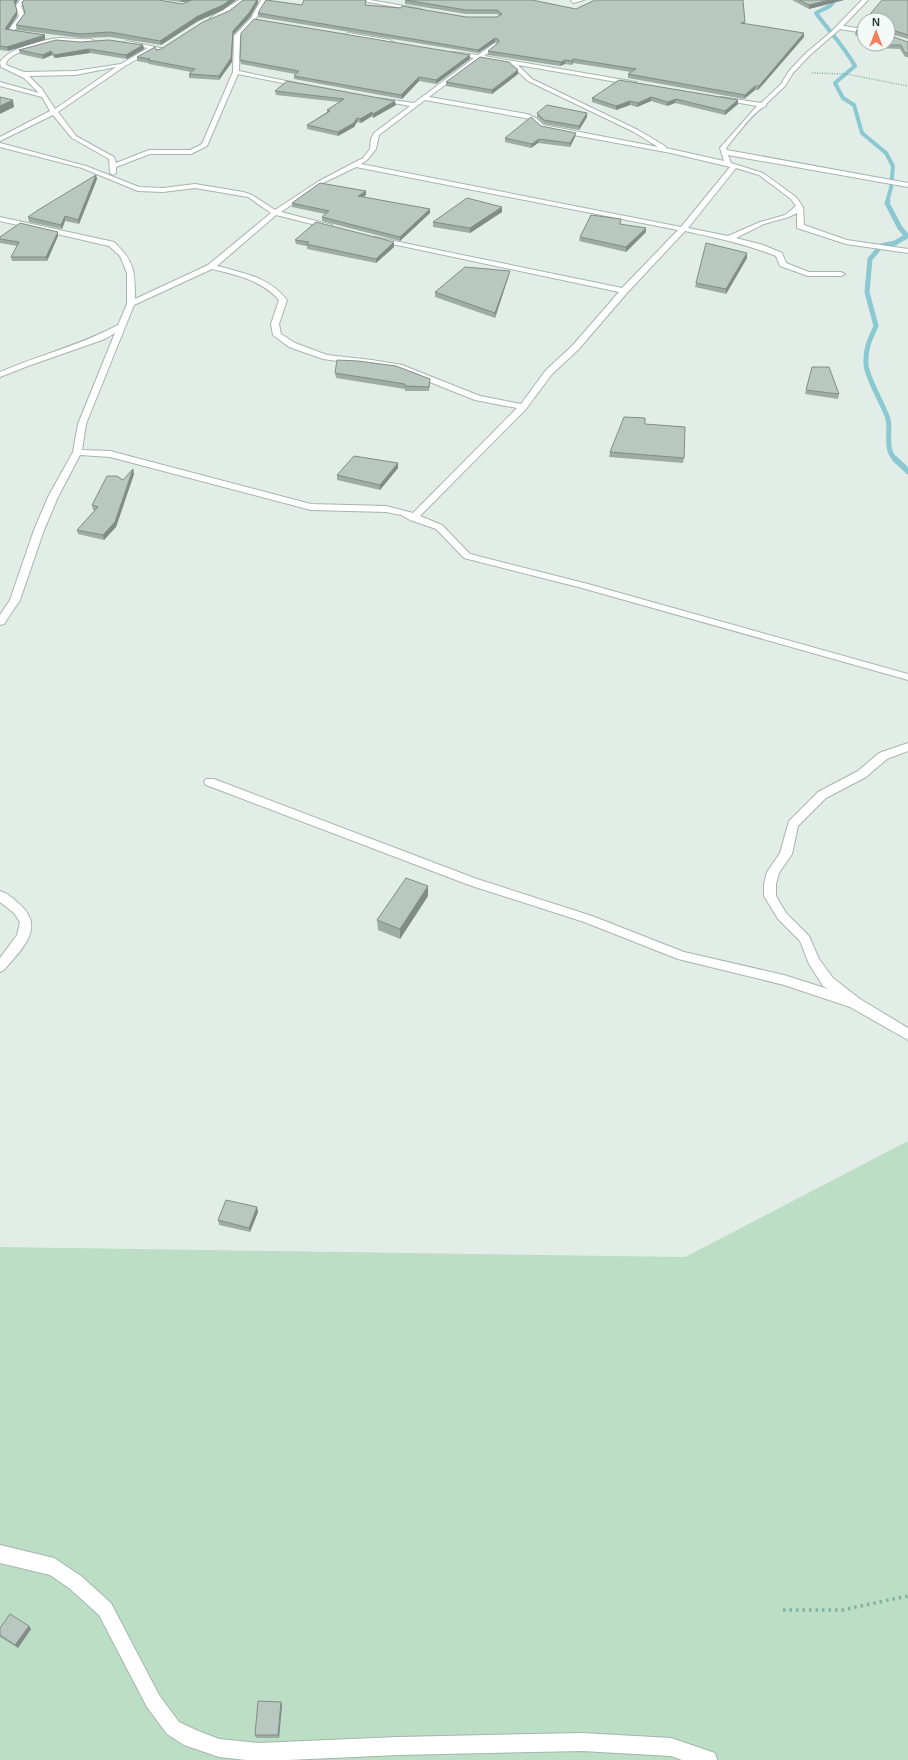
<svg xmlns="http://www.w3.org/2000/svg" width="908" height="1760" viewBox="0 0 908 1760" font-family="Arial,sans-serif">
	<style>
		.green { fill: #bbdec5 }
		.lines { fill: none; stroke-linecap: round; stroke-linejoin: round }
		.stream-far2 { stroke: #8ac8d2; stroke-width: 4 }
		.stream-far1 { stroke: #8ac8d2; stroke-width: 5 }
		.stream { stroke: #8ac8d2; stroke-width: 6 }
		.minor-casing { stroke: #a5b5af; stroke-width: 2 }
		.path-far1 { stroke: #83b1a2; stroke-width: 1.5; stroke-dasharray: 1 1.5; stroke-linecap: butt }
		.path { stroke: #83b1a2; stroke-width: 3.5; stroke-dasharray: 2.5 4; stroke-linecap: butt }
		.minor { fill: #fff; fill-rule: evenodd }
		.wall { fill: #9eaca6 }
		.shaded-wall { fill: #818c87 }
		.building { fill: #b8c8c1; stroke: #818c87 }
	</style>
	<rect width="100%" height="100%" fill="#e3ede8"/>
	<path class="green" d="M908 1141V1760H0V1247L685 1257Z"/>
	<g class="lines">
		<path class="stream-far2" d="M835 0 830 6 816 13C829 31 844 46 855 66L835 83 843 98 854 105 862 133 886 153 893 166 891 188 887 202"/>
		<path class="stream-far1" d="M888 201 887 203 900 228 907 236 895 243 881 246 870 259 867 292 876 326C870 339 865 349 866 364 867 379 883 403 888 419 891 432 884 450 896 460"/>
		<path class="stream" d="M895 459 908 471"/>
		<defs>
			<path id="minor" d="M20 0H26L21 6 25 16 14 31 25 33 26 34 23 36 7 32 19 16 16 6Z
				M239 0H246C240 6 218 22 210 18Z
				M261 0H267L255 20 240 36 239 71 305 85 302 87 238 74 207 146 191 154H150L116 167V173L113 175 110 173 109 159 72 138 53 115 0 141V137L50 111 42 97 0 86V82L39 93 24 78 1 67 0 62C9 48 44 39 60 38 70 38 81 40 91 39L94 41C85 47 68 41 57 42 46 43 5 53 6 65L24 72 75 71 121 64 148 48 125 44 124 43 127 41 165 49 162 51 155 49 125 66 58 112 76 136 114 157 116 163 149 150H190L202 144 233 72 234 36 251 18ZM116 67 55 109 42 89 29 76 75 75Z
				M357 0H370L421 9 418 11Z
				M571 0H584L573 3Z
				M862 0H868L843 26 864 29V33L840 29 810 55 793 73 785 86 766 104V106C755 109 734 139 726 148L727 150 908 183V187L728 155 731 163 763 173 796 197 803 207 804 225 847 240 908 249V253L846 244 797 228V213L789 217 764 224 736 238 763 245 782 253 786 263 809 272H841L845 274 841 276H808L780 266 776 256C746 244 716 238 685 231L627 293 578 350 552 374 526 409 420 516 442 525 470 554 588 584 908 674V680L582 588 464 558 436 529 410 520 401 515 386 512 311 510 110 457 80 455 58 497 44 530 20 600 4 624 0 625V615L10 600 34 530 48 497 73 452 78 424 115 333 105 339 28 366 0 377V372C39 355 81 345 118 325L127 304V273L120 256 109 246 0 221V217L114 242C135 262 135 272 135 299L208 265 271 213 248 197 242 196 195 188 163 192 138 191 82 168 0 147V143L86 166 139 187 163 188 195 184 243 192 252 195 275 210 319 181 363 158 370 149 371 139 374 133 410 106 377 100V98L414 103 474 58 453 54V52L478 55 495 43 498 45 497 46 484 56 636 82 637 83 634 85 518 65 532 79 638 130 665 146 666 148 724 161 720 148 757 106 723 100 720 98 721 97 761 103 781 84 789 71 806 53 831 32ZM480 59 510 64 528 81 634 132 658 147 543 125 536 118 527 114 429 97ZM425 100 525 118 532 120 541 129 671 153 730 167 681 227 361 164 367 160 376 149 379 135ZM356 167 678 230 622 288 375 237 374 239 378 241 619 292 572 346 546 370 521 404 480 396 402 365 372 360 327 355 295 343 281 334 279 324 287 300C269 277 243 273 217 266L276 215 332 229V225L281 212 323 183ZM736 168 759 175 791 199 796 206 785 215 760 222 728 236 688 228ZM212 269C237 275 261 280 279 300L271 324 273 335 289 347 323 359 397 369 475 400 517 408 413 513 386 506 311 504 110 451 82 450 86 424 134 305Z
				M348 33 390 40 393 42 390 44 346 36 345 35Z
				M908 743V751L887 759 866 777 826 798 798 826 792 854 779 873 776 884V896L786 913 809 936 819 959 833 978 860 999 908 1028V1040L850 1007 784 985 678 959 584 922 469 885 206 785 204 782 206 779H214L477 879 592 916 684 952 784 975 828 989 823 986 809 964 800 941 778 919 764 896V884L767 872 780 853 789 821 818 792 858 771 879 753Z
				M0 891C7 893 13 898 18 903 47 926 22 949 4 970L0 972V958L17 935 20 922 14 913 0 902Z
				M0 1545 54 1558 81 1576 111 1603 159 1695 179 1722 196 1730 219 1739 258 1743 398 1737 582 1733 671 1738 715 1753 717 1760H682L671 1756 582 1751 398 1755 288 1760H246L219 1757 184 1745 167 1734 147 1707 99 1615 69 1588 50 1575 0 1563Z"/>
		</defs>
		<use href="#minor" class="minor-casing"/>
		<path class="path-far1" d="M812 73 846 74 908 86"/>
		<path class="path" d="M783 1610H842L908 1596"/>
		<use href="#minor" class="minor"/>
	</g>
	<path class="wall" d="M0 0H18L15 5 17 16 8 29 45 35V40L8 51 0 50Z
		M165 0H236L223 10 198 21 161 45 110 37 81 38 17 30 16 25 25 13 22 2 182 4 190 1 181 2Z
		M405 0 576 9 745 22V24L804 37 758 90H755L744 99 628 78V74L631 72 573 63 572 65 565 64 560 66 488 55V51L498 43 495 42 478 53 258 17V13L302 5 366 3V5L466 17H497L499 15 497 14H466L405 4Z
		M792 0H844L809 9Z
		M908 0V39L888 33V20Z
		M258 3 250 17 233 35 232 62 219 80 189 78V74L191 72 149 64 148 63 137 61V57L156 50 161 49Z
		M864 21V28L862 27V23Z
		M864 30V40L855 35 856 31Z
		M80 42 143 45 144 49 127 59 90 53 55 58 52 55 43 59 20 54 19 50Z
		M908 42V57H905L900 49 879 48 871 44H888Z
		M470 55V59L436 84 419 81 402 99 294 79V76L295 74 241 64 240 60Z
		M518 70V74L492 94 446 86V82Z
		M619 80 738 100V104L725 115 675 103 667 106 651 101 637 107 630 105 616 110 592 102V98Z
		M275 91 396 105 373 118 372 116 361 123 357 122 354 127 338 136 307 129V125L327 112V110L339 102 276 95Z
		M537 113H587V117L579 130 544 124 537 117Z
		M575 137 570 147 538 143 531 148 505 142V138Z
		M96 175 97 179 79 224 65 221 62 229 29 222 28 217Z
		M366 195 363 197 430 213 400 241 322 221V217L325 214 292 207V203Z
		M502 212 470 233 433 227V222Z
		M620 224 646 232 626 252 579 241 580 237Z
		M58 236 47 261H12L11 257 17 246 0 243V237Z
		M295 240 394 242V247L376 263 307 249V246L296 244Z
		M747 253V258L726 294 695 287 696 283Z
		M509 275 495 318 435 297V292Z
		M335 373 430 384 429 391H405V389L336 378Z
		M806 390 839 394 838 399 805 394Z
		M610 452 684 458 683 463 609 457Z
		M398 463V468L380 490 337 480V475Z
		M133 469 134 474 116 527 104 540 78 534 77 530 95 510H93L92 505 123 480Z
		M428 886V896L400 939 378 930 377 920Z
		M257 1207 258 1212 250 1232 219 1225 218 1220Z
		M29 1626 31 1629 18 1648 0 1637V1628Z
		M282 1705 279 1738H256L255 1735Z"/>
	<path class="shaded-wall" d="M15 0H18L15 5 14 1Z
		M181 0H199L181 2Z
		M230 0H236L223 10 198 21 161 45 160 41 198 16Z
		M257 0H258V3L250 17 233 35 232 62 219 80V76L233 31Z
		M830 0H844L809 9V5Z
		M17 11V16L6 33 5 29Z
		M804 33V37L758 90 759 86Z
		M45 35V40L8 51 7 47Z
		M495 38V42L478 53V50Z
		M143 45 144 49 127 59 126 55Z
		M89 49 90 53 55 58 54 55Z
		M51 51 52 55 43 59V55Z
		M470 55V59L436 84V80Z
		M573 59V63L572 65V61Z
		M565 60V64L560 66 561 62Z
		M518 70V74L492 94V90Z
		M419 77V81L402 99 401 95Z
		M755 86V90L744 99 745 95Z
		M651 97V101L637 107 638 103Z
		M676 99 675 103 667 106 668 102Z
		M13 100 14 107 0 114V106Z
		M738 100V104L725 115V111Z
		M395 101 396 105 373 118V114Z
		M630 101V105L616 110V106Z
		M372 112V116L361 123 360 119Z
		M587 113V117L579 130V126Z
		M357 118V122L354 127 338 136V132Z
		M576 133 575 137 570 147V143Z
		M539 139 538 143 531 148 532 144Z
		M96 175 97 179 79 224 78 220Z
		M366 191V195L358 201V196Z
		M502 207V212L470 233V228Z
		M430 209V213L400 241V237Z
		M65 216V221L62 229 61 225Z
		M646 228V232L626 252V247Z
		M58 232V236L47 261 46 257Z
		M394 242V247L376 263V259Z
		M747 253V258L726 294V289Z
		M510 271 509 275 495 318V313Z
		M398 463V468L380 490V485Z
		M133 469 134 474 116 527 104 540 103 535Z
		M428 886V896L400 939V929Z
		M257 1207 258 1212 250 1232 249 1228Z
		M29 1626 31 1629 18 1648 15 1645Z
		M281 1702 282 1705 279 1738 278 1735Z"/>
	<path class="building" d="M0 0H15L14 1 17 11 5 29 45 35 7 47 0 46Z
		M24 0H159L182 4 192 0H230L223 5 198 16 160 41 110 32 80 34 16 25 25 13 22 2Z
		M243 0H257L249 13 233 31 231 58 219 76 189 74 195 69 148 60 150 59 137 57 155 47 156 50 161 49 203 22 229 11Z
		M266 0 302 5 304 0H366L365 5 401 8 402 6 466 17H497L502 14 497 10H466L405 0H532L576 9 595 0H743L745 22 741 23 804 33 759 86H755L745 95 628 74 636 69 573 59 572 61 565 60 561 62 488 51 499 42V40L495 38 478 50 258 13Z
		M799 0H830L809 5Z
		M882 0H908V35L889 29 888 30V20H865Z
		M254 19 470 55 436 80 419 77 401 95 294 76 299 71 240 60 241 33Z
		M857 30H864V36L856 31Z
		M888 35 908 42V53H905L901 45H880L879 44H888Z
		M56 40 80 42 109 40 143 45 126 55 89 49 54 55 51 51 43 55 19 50Z
		M480 57 509 62 518 70 492 90 446 82Z
		M619 80 738 100 725 111 676 99 668 102 651 97 638 103 630 101 616 106 592 98Z
		M287 81 395 101 373 114 372 112 360 119 357 118 354 123 338 132 307 125 330 111 327 110 344 99 275 91Z
		M0 97 13 100 0 106Z
		M547 105 587 113 579 126 544 120 537 113Z
		M531 117 541 126 576 133 570 143 539 139 532 144 505 138Z
		M96 175 78 220 65 216 61 225 28 217 38 210Z
		M320 183 366 191 358 196 430 209 400 237 322 217 329 211 292 203Z
		M467 198 502 207 470 228 433 222Z
		M591 215 621 219 620 224 646 228 626 247 580 237Z
		M316 222 394 242 376 259 306 244 309 242 295 240Z
		M20 223 58 232 46 257H11L19 242 0 239V237Z
		M706 243 747 253 726 289 696 283Z
		M465 267 510 271 495 313 435 292Z
		M337 360 358 361 396 366 430 379 429 387 405 386V384L335 373Z
		M812 367H829L839 394 806 390Z
		M624 417 645 418V424L685 427 684 458 610 452Z
		M354 456 398 463 380 485 337 475Z
		M133 469 115 522 103 535 77 530 98 507 92 505 107 476H117L123 480Z
		M406 878 428 886 400 929 377 920Z
		M226 1200 257 1207 249 1228 218 1220Z
		M10 1614 29 1626 15 1645 0 1635V1628Z
		M258 1701 281 1702 278 1735H255Z"/>
	<g transform="translate(876 32)"><circle r="19" fill="#f3f9f6" stroke="#9faeaa"/>
	<path d="M0-3L7 15L0 10L-7 15Z" fill="#f37f5a"/>
	<text y="-6" font-size="11" font-weight="bold" text-anchor="middle" fill="#223e37">N</text>
	</g>
</svg>
